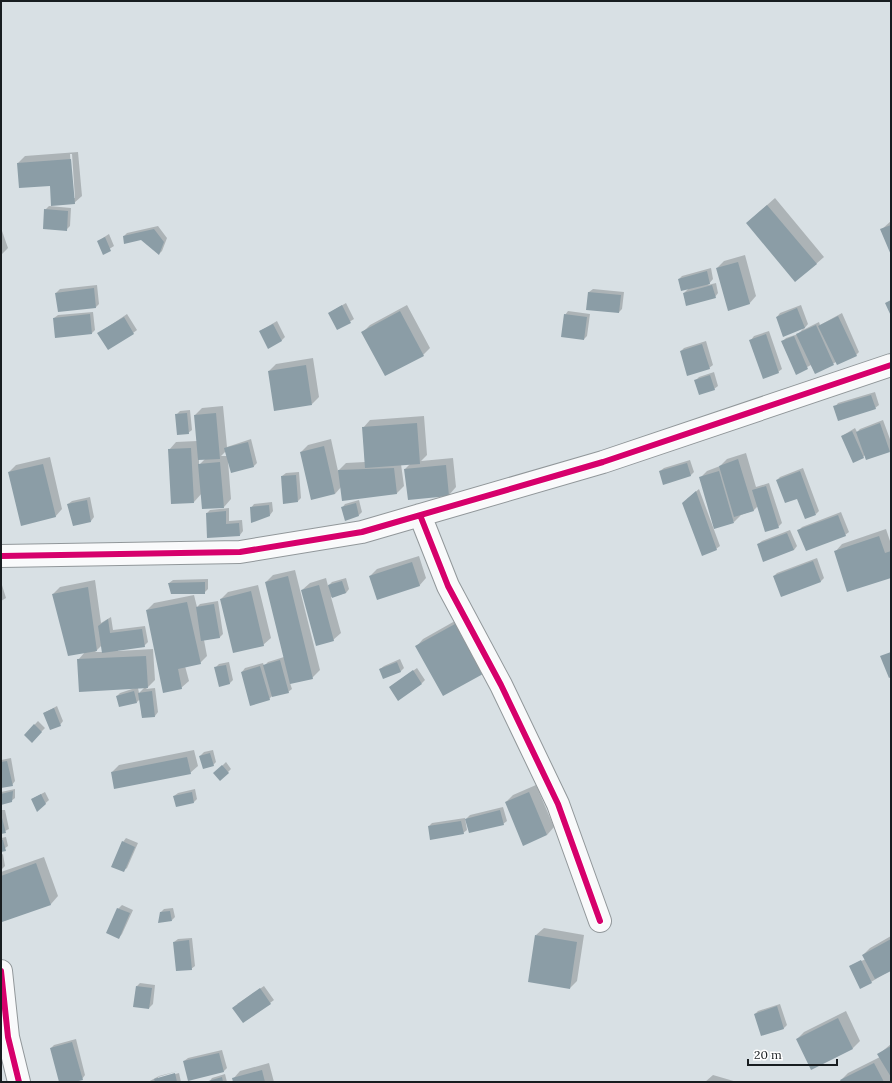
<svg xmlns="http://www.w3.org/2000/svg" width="892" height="1083" viewBox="0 0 892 1083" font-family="Lora,serif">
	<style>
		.shadow { fill: #0003; fill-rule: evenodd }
		.building { fill: #8b9da6 }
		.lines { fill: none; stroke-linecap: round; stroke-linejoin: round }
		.minor-casing { stroke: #91979a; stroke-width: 24 }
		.minor { stroke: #f9fafb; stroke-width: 22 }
		.cycleway-casing { stroke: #fff; stroke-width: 8 }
		.cycleway { stroke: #d6006c; stroke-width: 6 }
	</style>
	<rect width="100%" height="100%" fill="#d8e0e4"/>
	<path class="shadow" d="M78 152 82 196 74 203 18 163 25 156ZM70 154H72L75 198H73Z
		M775 198 824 257 816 264 747 223Z
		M49 206 71 208 70 226 66 230 45 210Z
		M891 221V253L881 230Z
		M158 226 167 238 162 251 159 254 141 239 124 236 127 233Z
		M1 228 8 248 1 255Z
		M109 234 114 246 103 253 98 241Z
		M745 255 756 296 749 304 717 268 724 261Z
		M711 268 713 279 708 285 716 283 718 293 715 297 684 293 689 288 679 279 682 276Z
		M97 285 99 304 96 307 56 293 60 289Z
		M593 289 624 292 622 309 619 312 587 309 589 292Z
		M346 303 354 319 338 329 329 313Z
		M407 305 430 348 423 355 362 333 370 325Z
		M801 305 808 324 803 330 819 322 820 325 842 313 859 352 856 355 836 362 815 373 811 365 796 373 782 342 786 338 798 334 804 328 777 317 780 313Z
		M568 311 590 314 587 336 584 339 565 315Z
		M93 312 95 330 92 333 54 318 58 315Z
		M127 314 137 330 133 333H99Z
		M277 321 285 337 281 341 260 331Z
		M769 331 782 369 778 372 751 340 754 336Z
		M706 341 713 365 709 368 681 351 684 348Z
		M313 358 319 397 312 404 269 371 276 364Z
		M714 372 718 386 714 389 695 381 699 377Z
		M875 392 879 405 875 408 835 407 838 403Z
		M223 406 227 447 251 439 257 463 254 466 232 472 228 461 231 499 224 507 202 493 194 502 169 450 176 442 197 441 195 415 202 408ZM226 451 227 456H221ZM199 459H205L199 465Z
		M190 410 192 430 188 433 176 415 180 411Z
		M424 416 427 455 421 461 453 458 456 487 449 495 405 469 411 463 401 464 404 486 397 493 341 487 335 494 301 452 308 445 331 439 338 471 346 463 365 462 363 428 370 420Z
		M883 420 891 442 890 451 866 459 865 455 863 457 842 436 855 428 857 432 860 429Z
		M746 453 756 487 769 483 782 523 778 527 758 506 754 510 741 515 734 522 700 478 707 471 720 466 727 459Z
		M50 457 62 509 55 517 9 472 16 465Z
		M690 460 694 472 690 476 660 471 664 468Z
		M803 468 819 511 816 514 777 480 780 477Z
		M299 472 301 498 298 501 282 476 286 473Z
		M699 489 720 546 716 549 687 499Z
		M90 497 94 517 91 521 73 524 68 504 72 501Z
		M359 500 362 512 359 515 342 508 345 504Z
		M272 502 273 511 270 515 251 508 254 504Z
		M229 508V521L242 520 243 531 240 535 207 513 210 510Z
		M841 512 849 532 845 535 799 530 802 527Z
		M886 529 891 544V577L835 552 842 544Z
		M790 530 797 546 794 550 758 544 762 541Z
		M419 556 426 578 419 586 370 576 377 569Z
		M817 558 824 578 821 581 782 596 774 576 777 573Z
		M295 570 320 670 312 678 290 683 292 689 288 692 272 696 269 699 242 672 245 668 263 663 264 666 268 662 284 657 266 582 273 575Z
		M326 578 328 586 332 582 346 578 349 589 346 593 331 597 341 633 333 640 302 590 310 583Z
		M208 579V589L204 593 169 583 173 580Z
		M95 580 101 623 111 617 113 630 145 626 148 642 144 646 118 649V651L153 649 155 680 146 689 155 688 158 712 155 716 142 717 140 699 137 702 117 696 120 693 135 688 78 660 85 652 53 594 60 587ZM102 645 103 652H95ZM138 688H144L139 693Z
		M1 582 6 598 1 601Z
		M258 585 271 638 263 645 221 599 228 592Z
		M194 595 197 607 200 604 218 601 223 634 220 637 204 640 207 656 200 663 185 666 189 681 181 688 147 610 154 603Z
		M462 617 490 666 416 647 423 639Z
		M400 659 404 668 400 672 380 669 384 666Z
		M229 662 233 680 229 684 215 668 219 664Z
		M417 668 425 680 422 683 390 687Z
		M57 706 63 721 60 725 44 713Z
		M38 721 45 728 32 741 25 735Z
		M194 750 198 766 190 773 112 772 119 765Z
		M213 750 216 762 213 765 200 756 204 752Z
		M11 758 15 781 12 785 1 787V760Z
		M226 762 231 769 228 772 218 770Z
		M536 785 554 827 547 835 506 802 513 795Z
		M15 789V798L11 801 1 804V792Z
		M195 789 197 799 194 802 174 796 178 793Z
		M45 792 49 800 38 810 32 799Z
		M503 807 507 821 503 824 466 819 470 815Z
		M1 810H5L9 829 1 833Z
		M465 818 467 830 463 833 429 826 432 823Z
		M6 837 8 846 1 851V838Z
		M126 838 138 843 127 868 123 871V842Z
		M3 854 5 866 1 870V855Z
		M44 857 58 896 51 904 3 921 1 916V872Z
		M122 905 133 910 122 934 119 938 118 909Z
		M173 908 175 917 172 920 160 913 164 909Z
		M544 928 584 935 577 981 570 988 536 935Z
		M891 936V970L861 988 850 966 866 959 863 955 870 948Z
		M192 938 195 966 191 969 174 942 178 939Z
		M140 983 155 985 153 1004 149 1008 137 986Z
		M264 986 274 1000 270 1003 237 1004Z
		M780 1004 787 1025 784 1028 762 1035 755 1014 758 1011Z
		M846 1011 860 1041 853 1048 812 1068 797 1039 804 1032Z
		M76 1039 85 1075 82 1079 70 1082H60L51 1048 54 1045Z
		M891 1044V1082H842L841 1080 848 1073 880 1057 879 1054Z
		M222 1050 227 1068 223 1072 184 1061 188 1058Z
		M269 1063 274 1082H234L233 1079 240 1071Z
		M178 1071 158 1077V1079L179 1073 181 1082H148L159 1076Z
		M225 1074 227 1082H209L212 1078Z
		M713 1075 737 1082H705Z"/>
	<path class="building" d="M71 159 75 204 51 206 50 186 19 188 17 163Z
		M767 205 817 264 795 282 746 223Z
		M44 209 68 211 67 231 43 229Z
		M891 225V255L880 229Z
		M154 229 164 242 159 255 141 240 124 244 123 236Z
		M105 237 111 251 103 255 97 241Z
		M738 262 750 304 728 311 716 268Z
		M707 271 710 284 681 291 678 279Z
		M712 285 716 298 686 306 683 293Z
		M94 288 96 308 58 312 55 293Z
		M588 292 621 295 619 313 586 310Z
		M891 300V316L885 303Z
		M342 305 351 323 337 330 328 313Z
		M797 308 805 328 783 337 776 317Z
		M400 311 424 356 385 376 361 332Z
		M90 314 92 334 55 338 53 318Z
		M564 314 587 317 584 340 561 337Z
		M838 316 857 356 837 365 818 326Z
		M124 317 134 334 108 350 97 333Z
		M273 324 282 341 268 349 259 331Z
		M816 325 834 365 815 374 796 334Z
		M766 334 779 373 763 379 749 340Z
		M794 336 808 369 796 375 781 341Z
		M702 344 710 369 687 376 680 351Z
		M306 365 312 405 274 411 268 371Z
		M710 375 715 390 699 395 694 380Z
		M871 395 876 409 838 421 833 406Z
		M187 413 189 434 177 435 175 414Z
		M216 413 220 459 198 460 194 415Z
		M417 423 420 464 365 468 362 427Z
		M880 423 890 452 866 460 856 432Z
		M852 431 864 458 853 463 841 436Z
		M248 442 254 467 231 473 224 448Z
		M324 446 335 494 311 500 300 452Z
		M191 448 194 503 171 504 168 449Z
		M738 459 754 511 734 517 719 466Z
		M220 462 224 508 202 509 198 464Z
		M687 463 691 476 663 485 659 471Z
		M43 464 56 517 21 526 8 472Z
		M446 465 449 496 408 500 404 469Z
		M394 468 397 494 342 501 338 470Z
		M719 471 734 523 714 529 699 477Z
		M800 471 816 515 805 519 797 499 785 503 776 480Z
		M296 475 298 502 283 504 281 476Z
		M766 486 779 528 765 532 752 490Z
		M696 491 717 550 702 556 682 503Z
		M87 500 91 522 73 526 67 504Z
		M356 503 359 516 345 521 341 507Z
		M269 505 270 516 251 523 250 507Z
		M226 511V524L239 523 240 536 207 538 206 513Z
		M838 515 846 536 806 551 797 530Z
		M787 533 794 550 763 562 757 544Z
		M879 536 885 553 891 551V578L847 592 834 551Z
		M813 561 821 582 781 597 773 576Z
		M412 562 420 586 377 600 369 576Z
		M288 576 313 679 290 684 265 582Z
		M342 581 346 593 332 598 328 585Z
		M205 582V594H171L168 583Z
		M319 585 334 641 316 646 301 590Z
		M88 587 97 651 68 656 52 594Z
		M251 591 264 646 233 653 220 599Z
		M187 602 201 664 178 669 182 689 163 693 146 610Z
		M214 604 220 638 201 641 196 607Z
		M108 619 110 633 142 629 145 647 102 653 98 626Z
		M455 624 483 674 443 696 415 646Z
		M891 652V677L889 678 880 656Z
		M146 656 148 688 79 692 77 659Z
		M280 660 289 693 272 697 263 665Z
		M397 662 401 672 383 679 379 669Z
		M226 665 230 684 219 687 214 667Z
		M260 666 270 700 250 706 241 672Z
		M413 670 422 684 398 701 389 687Z
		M134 691 137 703 119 707 116 696Z
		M152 691 155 717 142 718 138 693Z
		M54 708 61 726 50 730 43 713Z
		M34 724 42 732 32 743 24 735Z
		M210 753 214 766 203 769 199 756Z
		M187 757 191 774 114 789 111 772Z
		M7 761 13 786 1 788V762Z
		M222 765 229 773 220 781 213 773Z
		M13 791 12 802 1 805V794Z
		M192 792 194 803 176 807 173 796Z
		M529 792 547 835 523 846 505 802Z
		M41 794 46 804 37 812 31 799Z
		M500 810 504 825 469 833 465 819Z
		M1 814 6 833 1 834Z
		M461 821 464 834 430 840 428 826Z
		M1 840H3L6 851 1 852Z
		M122 841 135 847 124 872 111 867Z
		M36 863 51 905 2 922 1 876Z
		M117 908 130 913 119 939 106 933Z
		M170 911 172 921 158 923 160 912Z
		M535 935 577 942 570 989 528 982Z
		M891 939V971L875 979 862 955Z
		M189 940 192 970 176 971 173 942Z
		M861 960 872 983 860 989 849 966Z
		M136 986 152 988 149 1009 133 1007Z
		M260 988 271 1004 243 1023 232 1008Z
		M777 1006 784 1029 761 1036 754 1014Z
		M838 1018 853 1049 811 1070 796 1039Z
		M72 1042 83 1080 74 1082H59L50 1048Z
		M891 1046V1077L877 1054Z
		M219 1053 224 1072 188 1081 183 1061Z
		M874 1063 884 1082H841L840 1080Z
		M262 1070 265 1082H233L232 1078Z
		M175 1073 177 1082H155L154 1079Z
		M222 1077 223 1082H205Z"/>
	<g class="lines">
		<defs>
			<path id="minor" d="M420 515 448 586 501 685 558 804 600 921
				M1 556 240 552 362 532 603 462 891 365
				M1 971 8 1037 19 1082"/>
		</defs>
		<use href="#minor" class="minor-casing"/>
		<use href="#minor" class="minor"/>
		<defs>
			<path id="cycleway" d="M420 515 448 586 501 685 558 804 600 921
				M1 556 240 552 362 532 603 462 891 365
				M1 971 8 1037 19 1082"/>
		</defs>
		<use href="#cycleway" class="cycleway-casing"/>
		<use href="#cycleway" class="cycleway"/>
	</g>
	<rect width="892" height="1083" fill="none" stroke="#181d20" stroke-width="4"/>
	<path d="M748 1059v6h89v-6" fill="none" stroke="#181d20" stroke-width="2"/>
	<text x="754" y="1059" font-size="12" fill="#181d20" stroke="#ffffff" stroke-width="3" paint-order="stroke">20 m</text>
</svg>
